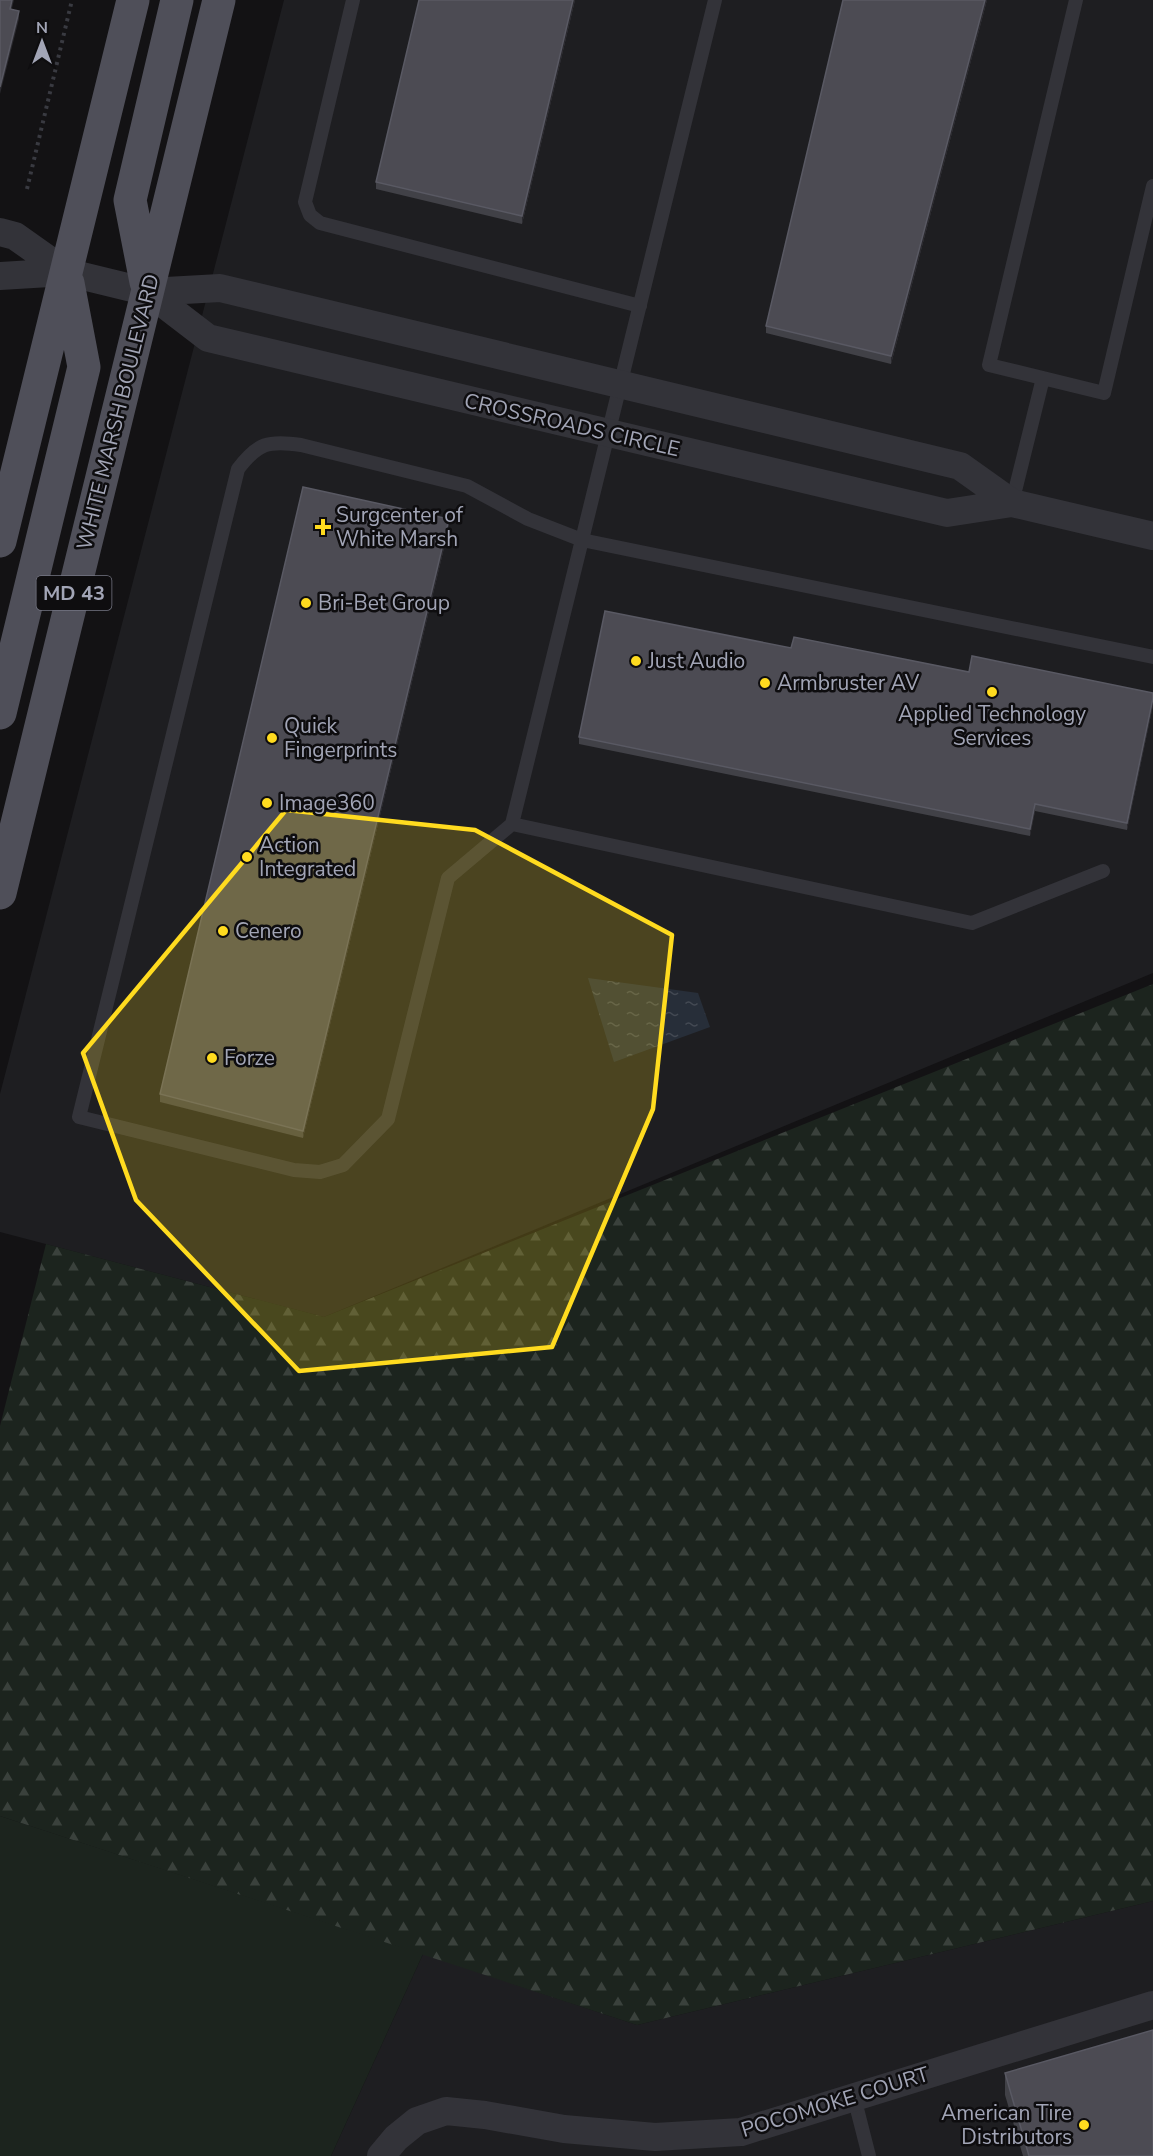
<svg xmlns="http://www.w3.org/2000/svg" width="1153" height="2156" viewBox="0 0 1153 2156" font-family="'Nunito Sans',sans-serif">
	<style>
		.built { fill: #1e1e21 }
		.green { fill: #1c241e }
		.forest { fill: url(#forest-firs) }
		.water { fill: url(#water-ripples) }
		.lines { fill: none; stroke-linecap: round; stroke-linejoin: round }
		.path { stroke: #393a41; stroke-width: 4; stroke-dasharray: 3 4.5; stroke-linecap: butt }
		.service { stroke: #333339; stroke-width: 14 }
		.minor { stroke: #333339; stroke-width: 28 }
		.primary { stroke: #4f4f59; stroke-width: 33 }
		.wall { fill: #414147 }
		.shaded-wall { fill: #2a292e }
		.building { fill: #4c4b53; stroke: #595963; stroke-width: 1.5 }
		.marked { fill: #ffdb1f; fill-opacity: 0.2; stroke: #ffdb1f; stroke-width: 4.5; stroke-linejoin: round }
		.poi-dot { fill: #ffdb1f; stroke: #0e0d0f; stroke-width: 2 }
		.labels { text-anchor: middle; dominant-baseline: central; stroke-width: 5; stroke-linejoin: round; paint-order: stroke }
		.shield { fill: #0e0d0f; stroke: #767784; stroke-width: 1.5 }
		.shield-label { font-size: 20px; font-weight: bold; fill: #a2a5b6 }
		.street-label { font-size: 21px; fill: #a2a5b6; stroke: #0e0d0f }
		.poi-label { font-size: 21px; fill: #a2a5b6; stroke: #0e0d0f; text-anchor: start }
	</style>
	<defs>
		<pattern id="forest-firs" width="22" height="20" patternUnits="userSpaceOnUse" patternTransform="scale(1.5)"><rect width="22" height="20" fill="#1c241e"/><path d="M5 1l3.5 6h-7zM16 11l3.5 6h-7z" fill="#3a413c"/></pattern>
		<pattern id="water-ripples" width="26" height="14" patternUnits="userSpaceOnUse" patternTransform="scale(1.5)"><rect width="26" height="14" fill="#272e39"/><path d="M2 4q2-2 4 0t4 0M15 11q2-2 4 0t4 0" fill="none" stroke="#434953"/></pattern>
	</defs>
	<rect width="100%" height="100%" fill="#131214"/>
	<path class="built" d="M284 0H1153V973L324 1317 0 1232V1094Z
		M1153 1901V2156H331L423 1954 637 2025Z"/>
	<path class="green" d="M0 1816 423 1954 331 2156H0Z"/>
	<path class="forest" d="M1153 984V1901L637 2025 0 1816V1426L46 1244 324 1317Z"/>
	<path class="water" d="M588 978 698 993 710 1027 614 1062Z"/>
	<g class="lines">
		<path class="path" d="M27 189 72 0"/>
		<path class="service" d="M353 0 305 202 310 215 320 223 640 306
			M715 0 628 353 512 824 448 878 388 1119 343 1165 320 1172 294 1170 79 1117 238 469C258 443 268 440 301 445L467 486 528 519 582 540 1153 657
			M1076 0 989 365 1104 393 1153 186
			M1012 503 1043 378
			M512 824 972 923 1103 871
			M854 2097 869 2156"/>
		<path class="minor" d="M0 232 15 236 66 272
			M0 276 66 272 148 292 220 288 960 466 1012 503
			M148 292 208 338 947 513 1012 503 1153 536
			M381 2156 396 2138 417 2121 446 2111 485 2115 564 2129 655 2137 741 2132 1153 2005"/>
		<path class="primary" d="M146 282 130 200 177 0
			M0 541 133 0
			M0 713 84 367 68 283
			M0 893 219 0"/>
	</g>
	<path class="wall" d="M419 0H575L522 224 376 189V182Z
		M843 0H987L891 364 766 333V326Z
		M449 527 303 1138 160 1102V1094Z
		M791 648 969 672 1153 693V705L1127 830 1035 811 1030 836 579 744V737Z
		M1005 2073 1153 2156H1023L1005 2095Z"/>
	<path class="shaded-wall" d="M12 0H14L10 16V9Z
		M573 0H575L522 224V216Z
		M985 0H987L891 364V356Z
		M19 11V19L0 94V87Z
		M449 519V527L303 1138V1131Z
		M1153 698V705L1127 830V823Z
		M1035 804V811L1030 836V829Z"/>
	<path class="building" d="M0 0H12L10 9 19 11 0 87Z
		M419 0H573L522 216 376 182Z
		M843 0H985L891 356 766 326Z
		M303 487 449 519 303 1131 160 1094Z
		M605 611 791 648 794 637 969 672 972 656 1153 693V698L1127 823 1035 804 1030 829 579 737Z
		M1153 2030V2156H1029L1005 2073Z"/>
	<path class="marked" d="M286 810 475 830 672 935 653 1109 552 1347 299 1371 136 1200 83 1053Z"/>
	<g class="poi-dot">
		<path d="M320 518h6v6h6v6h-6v6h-6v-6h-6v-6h6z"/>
		<circle cx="306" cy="603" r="6"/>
		<circle cx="636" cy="661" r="6"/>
		<circle cx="765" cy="683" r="6"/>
		<circle cx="992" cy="692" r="6"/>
		<circle cx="272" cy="738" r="6"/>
		<circle cx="267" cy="803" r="6"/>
		<circle cx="247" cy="857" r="6"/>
		<circle cx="223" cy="931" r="6"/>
		<circle cx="212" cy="1058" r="6"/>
		<circle cx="1084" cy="2125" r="6"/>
	</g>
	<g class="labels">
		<rect class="shield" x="36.5" y="576" width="75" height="34" rx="4.5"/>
		<g class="shield-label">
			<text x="74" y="593">MD 43</text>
		</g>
		<g class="street-label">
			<text transform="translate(118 412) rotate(-76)">WHITE MARSH BOULEVARD</text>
			<text transform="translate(572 425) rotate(13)">CROSSROADS CIRCLE</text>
			<text transform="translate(835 2102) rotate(-17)">POCOMOKE COURT</text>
		</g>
		<g class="poi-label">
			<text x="336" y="515">Surgcenter of<tspan x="336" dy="24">White Marsh</tspan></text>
			<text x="318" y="603">Bri-Bet Group</text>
			<text x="648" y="661">Just Audio</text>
			<text x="777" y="683">Armbruster AV</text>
			<text x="992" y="714" text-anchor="middle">Applied Technology<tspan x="992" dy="24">Services</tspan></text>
			<text x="284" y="726">Quick<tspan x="284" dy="24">Fingerprints</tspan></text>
			<text x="279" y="803">Image360</text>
			<text x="259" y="845">Action<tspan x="259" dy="24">Integrated</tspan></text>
			<text x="235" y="931">Cenero</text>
			<text x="224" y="1058">Forze</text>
			<text x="1072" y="2113" text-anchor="end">American Tire<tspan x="1072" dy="24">Distributors</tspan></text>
		</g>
	</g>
	<g transform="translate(42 42)" stroke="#0e0d0f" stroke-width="4.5" paint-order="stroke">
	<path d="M0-4.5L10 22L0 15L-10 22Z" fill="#a2a5b6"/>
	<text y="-9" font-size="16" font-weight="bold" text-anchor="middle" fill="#a2a5b6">N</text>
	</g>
</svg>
